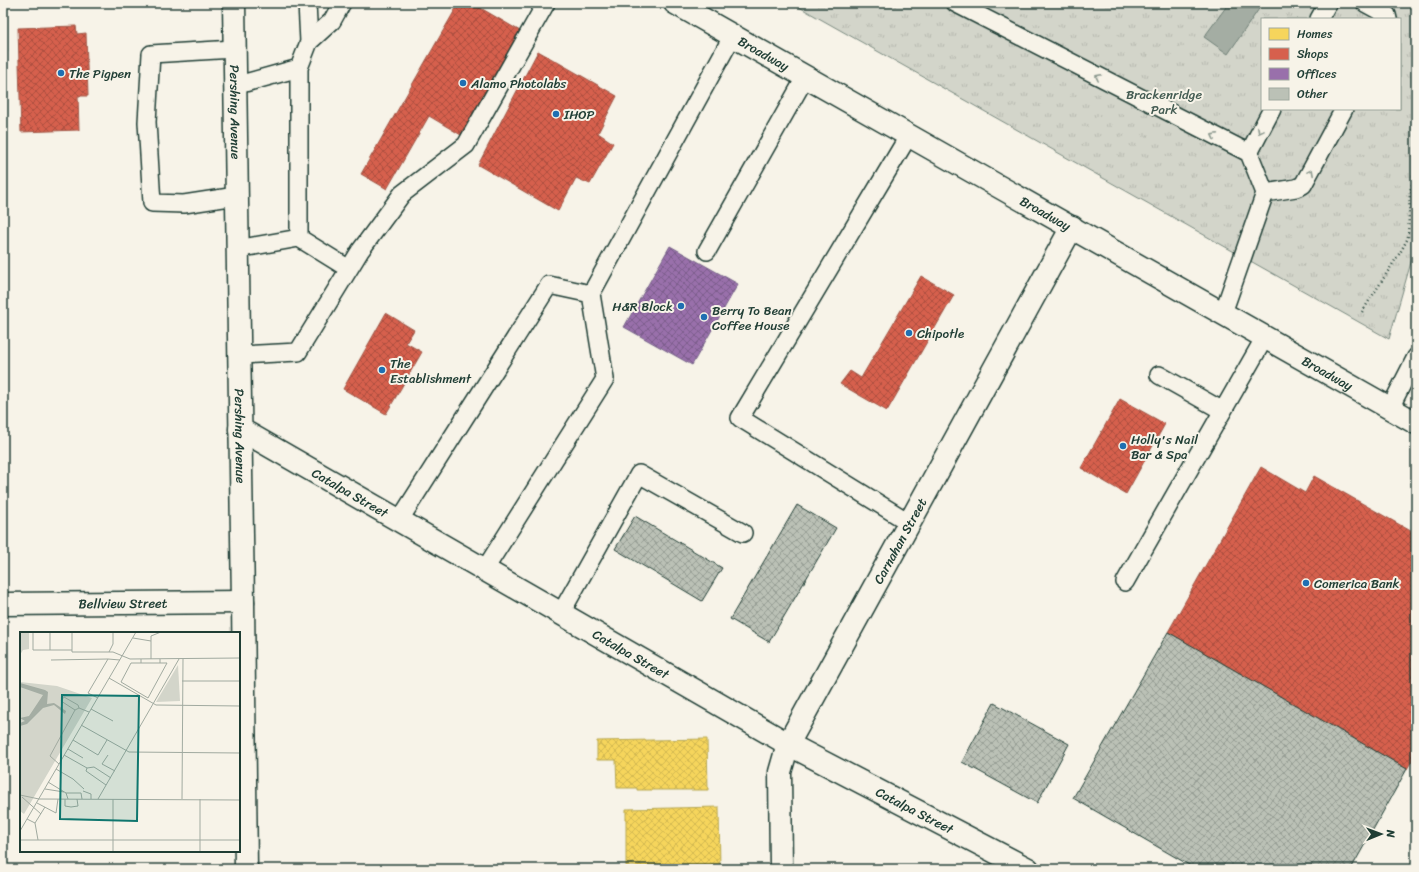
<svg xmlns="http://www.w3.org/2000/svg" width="1419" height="872" viewBox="0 0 1419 872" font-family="Sriracha,sans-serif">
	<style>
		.built { fill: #e5e4d9 }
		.park { fill: url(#park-tufts); stroke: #79897f; fill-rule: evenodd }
		.water { fill: #a4ada3; stroke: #6f8077 }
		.homes { fill: url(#homes-cross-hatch); stroke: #b6a750 }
		.shops { fill: url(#shops-cross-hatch); stroke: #9f5646 }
		.offices { fill: url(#offices-cross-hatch); stroke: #746187 }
		.building { fill: url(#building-cross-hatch); stroke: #1f3d34 }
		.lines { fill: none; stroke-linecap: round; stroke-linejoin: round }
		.lane-casing { stroke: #1f3d34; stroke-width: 20 }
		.street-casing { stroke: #1f3d34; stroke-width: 25 }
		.primary-casing { stroke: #1f3d34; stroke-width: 25 }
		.path { stroke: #1f3d34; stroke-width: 2.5; stroke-dasharray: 1 3; stroke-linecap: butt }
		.lane { stroke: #f7f3e8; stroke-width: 17 }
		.street { stroke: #f7f3e8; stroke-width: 22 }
		.primary { stroke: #f7f3e8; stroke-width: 22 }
		.oneway { stroke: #8b988e }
		.poi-dot { fill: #1f6fb2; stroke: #f7f3e8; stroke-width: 1.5 }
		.labels { text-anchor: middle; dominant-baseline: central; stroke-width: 4; stroke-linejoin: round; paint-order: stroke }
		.street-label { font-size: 13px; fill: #1f3d34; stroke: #f7f3e8 }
		.poi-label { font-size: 13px; fill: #1f3d34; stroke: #f7f3e8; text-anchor: start }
		.park-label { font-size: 13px; fill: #435b52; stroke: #f7f3e8 }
		.inset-road { fill: none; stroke: #a1aaa0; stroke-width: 1 }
		.view { fill: #0f766e; fill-opacity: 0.15; stroke: #0f766e; stroke-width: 2 }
		.inset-edge { fill: none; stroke: #1f3d34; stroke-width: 2 }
	</style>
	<defs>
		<pattern id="park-tufts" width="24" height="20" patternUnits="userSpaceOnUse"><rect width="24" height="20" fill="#d3d5ca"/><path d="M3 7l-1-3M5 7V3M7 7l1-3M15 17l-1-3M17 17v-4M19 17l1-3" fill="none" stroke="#b5b8ae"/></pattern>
		<pattern id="homes-cross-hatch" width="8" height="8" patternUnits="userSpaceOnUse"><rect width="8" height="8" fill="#f6d55c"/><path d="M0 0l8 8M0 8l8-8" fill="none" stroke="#d2b851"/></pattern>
		<pattern id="shops-cross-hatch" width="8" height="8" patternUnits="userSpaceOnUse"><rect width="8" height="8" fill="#d6604d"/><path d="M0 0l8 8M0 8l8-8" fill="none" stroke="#ad5041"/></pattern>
		<pattern id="offices-cross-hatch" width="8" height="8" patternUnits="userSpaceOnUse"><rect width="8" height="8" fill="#9970ab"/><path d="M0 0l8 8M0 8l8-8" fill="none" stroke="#7c5d8c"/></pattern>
		<pattern id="building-cross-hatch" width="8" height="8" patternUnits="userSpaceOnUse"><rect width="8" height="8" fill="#bbc1b6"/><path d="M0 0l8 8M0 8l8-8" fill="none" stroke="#979e95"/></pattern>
	</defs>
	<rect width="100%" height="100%" fill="#f7f3e8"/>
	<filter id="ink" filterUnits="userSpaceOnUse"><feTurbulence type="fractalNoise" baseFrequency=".025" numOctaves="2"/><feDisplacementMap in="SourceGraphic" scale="8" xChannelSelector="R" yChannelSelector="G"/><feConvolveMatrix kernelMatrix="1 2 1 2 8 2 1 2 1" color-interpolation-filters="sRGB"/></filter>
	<g filter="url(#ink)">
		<path class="built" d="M3 3H8L9 52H3Z"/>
		<path class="park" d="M792 3H1416V245L1389 339ZM1262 19H1400V109H1262Z"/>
		<path class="water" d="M1229 3H1263L1228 54 1204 37Z"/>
		<path class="homes" d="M707 739 708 790H637V788H617L616 760H597V741Z
			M719 807 720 868 626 866V809Z"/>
		<path class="shops" d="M459 3H472L520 31 461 135 429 116 387 189 361 174Z
			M76 26 77 34 86 33 88 96H78L79 130 21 132 18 28Z
			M538 51 617 96 598 133 613 143 590 184 576 178 558 211 478 165Z
			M921 276 954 295 887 411 840 384 850 371 861 378Z
			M386 313 414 330 406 343 422 352 386 414 343 389Z
			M1120 399 1165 424 1126 494 1081 468Z
			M1261 467 1305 493 1314 476 1416 534V754L1407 769 1168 632Z"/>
		<path class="offices" d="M670 246 738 284 692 365 624 327Z"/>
		<path class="building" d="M797 505 836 528 769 642 730 619Z
			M635 516 722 568 702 601 615 549Z
			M1168 632 1407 769 1351 869H1196L1073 798Z
			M994 703 1069 744 1037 803 962 762Z"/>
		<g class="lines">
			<defs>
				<path id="lane" d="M307 3 309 42
					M955 3 1249 153 1265 193 1223 313
					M1365 3 1387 15 1388 19
					M1319 19 1328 3
					M234 49 151 54 147 122 152 203 184 204 236 196
					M234 86 299 68 309 42 332 21 342 3
					M909 135 740 418 910 523
					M1249 153 1272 109
					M1265 193 1296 188 1303 185 1344 109
					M237 249 299 238V68
					M707 251 806 76
					M349 269 360 251 402 194 466 145 546 3
					M240 355 298 352 349 269 299 238
					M1159 375 1223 411
					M1390 408 1416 357
					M399 521 549 285 591 294 733 35
					M485 569 605 379 591 294
					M1125 582 1265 337
					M561 613 639 474 743 533"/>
				<g id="street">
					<path id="s1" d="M234 3 243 602 246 869"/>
					<path id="s2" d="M240 429 788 744 1028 869"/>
					<path id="s3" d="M3 604 243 602"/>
					<path id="s4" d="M781 869 780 772 788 744 1072 227"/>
				</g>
				<g id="primary">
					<path id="s5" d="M675 3 1416 423"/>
				</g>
			</defs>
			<use href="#lane" class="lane-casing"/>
			<use href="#street" class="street-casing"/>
			<use href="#primary" class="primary-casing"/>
			<path class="path" d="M1362 312 1401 251 1408 238 1410 191 1416 172"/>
			<use href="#lane" class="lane"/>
			<use href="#street" class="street"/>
			<use href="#primary" class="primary"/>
		</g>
		<defs><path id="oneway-chevron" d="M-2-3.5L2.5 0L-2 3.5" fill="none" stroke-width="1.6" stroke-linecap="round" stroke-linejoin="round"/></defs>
		<g class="oneway">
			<use href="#oneway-chevron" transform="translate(1098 77) rotate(-153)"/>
			<use href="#oneway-chevron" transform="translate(1260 131) rotate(118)"/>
			<use href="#oneway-chevron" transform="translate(1214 136) rotate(-153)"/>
			<use href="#oneway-chevron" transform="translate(1311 172) rotate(-62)"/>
		</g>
	</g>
	<g class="poi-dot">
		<circle cx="61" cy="73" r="4"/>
		<circle cx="463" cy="83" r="4"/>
		<circle cx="556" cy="114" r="4"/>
		<circle cx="681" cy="306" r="4"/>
		<circle cx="704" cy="317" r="4"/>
		<circle cx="909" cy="333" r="4"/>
		<circle cx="382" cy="370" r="4"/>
		<circle cx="1123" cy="446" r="4"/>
		<circle cx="1306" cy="583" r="4"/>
	</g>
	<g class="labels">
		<g class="street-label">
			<text stroke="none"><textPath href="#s5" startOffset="102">Broadway</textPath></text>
			<text stroke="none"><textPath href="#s1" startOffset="109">Pershing Avenue</textPath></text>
			<text stroke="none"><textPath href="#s5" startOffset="426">Broadway</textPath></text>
			<text stroke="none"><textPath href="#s5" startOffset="750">Broadway</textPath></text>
			<text stroke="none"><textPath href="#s1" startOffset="433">Pershing Avenue</textPath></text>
			<text stroke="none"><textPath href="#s2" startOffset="127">Catalpa Street</textPath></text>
			<text stroke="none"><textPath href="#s4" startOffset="358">Carnahan Street</textPath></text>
			<text stroke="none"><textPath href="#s3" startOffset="120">Bellview Street</textPath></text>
			<text stroke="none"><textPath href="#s2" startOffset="451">Catalpa Street</textPath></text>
			<text stroke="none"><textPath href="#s2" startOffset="775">Catalpa Street</textPath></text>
		</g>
		<g class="poi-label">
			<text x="69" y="73">The Pigpen</text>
			<text x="471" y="83">Alamo Photolabs</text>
			<text x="564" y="114">IHOP</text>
			<text x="673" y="306" text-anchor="end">H&amp;R Block</text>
			<text x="712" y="310">Berry To Bean<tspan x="712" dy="15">Coffee House</tspan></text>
			<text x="917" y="333">Chipotle</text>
			<text x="390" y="363">The<tspan x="390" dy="15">Establishment</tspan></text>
			<text x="1131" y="439">Holly's Nail<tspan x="1131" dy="15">Bar &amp; Spa</tspan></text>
			<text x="1314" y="583">Comerica Bank</text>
		</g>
		<g class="park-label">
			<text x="1164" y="94">Brackenridge<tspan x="1164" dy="15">Park</tspan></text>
		</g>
	</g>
	<g transform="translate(20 632)">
		<rect width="220" height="220" fill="#f7f3e8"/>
		<path d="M158 33 160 69 136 70Z" fill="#d3d5ca"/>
		<path d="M0 0H9V17L3 18 0 23ZM0 50 37 54 72 66 4 182 0 179Z" fill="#d3d5ca"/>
		<path d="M0 51 25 58 28 60 27 72 34 71 46 79 45 82 34 73 23 76 7 92 0 94V91L5 89 0 86 9 84 23 63 0 55Z" fill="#a4ada3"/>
		<path class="inset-road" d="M13 0V18H30M30 0V18H52M52 0V20H93L110 27 220 26M113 6 131 9M89 20 93 12V0M88 27 100 28M121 27V31H111L101 50 128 66 147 31H140V27M131 27V4L141 0M31 28 88 27 68 61 78 66M121 31H140M89 46 136 73 220 74M162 49H220M59 76 58 73 44 65 41 69 55 78 59 76 69 80M71 77 93 89M61 93 109 120 220 121M53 108 78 123 87 108M48 117 63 126M44 123 67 136 66 139 86 153M88 123 82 132 95 139M39 132 30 124 55 78M67 136 74 135 91 146M36 137 53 147 64 157M28 150 46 161 48 167M25 157 44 160M63 159 71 162V167M46 161H61L62 167M0 163 19 167 220 168M2 165 21 182M45 167V174L51 175 58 174 57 167M78 167 159 27M162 167 163 27M17 171 36 181 38 167M7 187 15 191 18 208M15 191 25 175M0 199 116 0M0 208H220M93 220V167M180 220V167"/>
		<path class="view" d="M42 63 119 64 117 189 40 187Z"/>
		<rect width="220" height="220" class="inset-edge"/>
	</g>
	<rect width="1419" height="872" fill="none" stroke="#f7f3e8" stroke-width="16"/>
	<rect x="8" y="8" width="1403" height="856" fill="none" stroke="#1f3d34" stroke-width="1.5" filter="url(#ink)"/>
	<rect x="1261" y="18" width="140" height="92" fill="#f7f3e8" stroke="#a1aaa0"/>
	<rect x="1269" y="28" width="20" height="12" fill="#f6d55c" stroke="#a1aaa0"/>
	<text x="1297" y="38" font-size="12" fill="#1f3d34">Homes</text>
	<rect x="1269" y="48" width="20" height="12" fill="#d6604d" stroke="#a1aaa0"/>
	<text x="1297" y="58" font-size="12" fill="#1f3d34">Shops</text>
	<rect x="1269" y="68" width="20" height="12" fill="#9970ab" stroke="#a1aaa0"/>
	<text x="1297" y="78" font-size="12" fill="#1f3d34">Offices</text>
	<rect x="1269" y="88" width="20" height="12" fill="#bbc1b6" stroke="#a1aaa0"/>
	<text x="1297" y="98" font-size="12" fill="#1f3d34">Other</text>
	<g transform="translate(1381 834) rotate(89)" stroke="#f7f3e8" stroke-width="3" paint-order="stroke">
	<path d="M0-3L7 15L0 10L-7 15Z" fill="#1f3d34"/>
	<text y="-6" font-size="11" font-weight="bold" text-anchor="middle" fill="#1f3d34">N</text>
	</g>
</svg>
